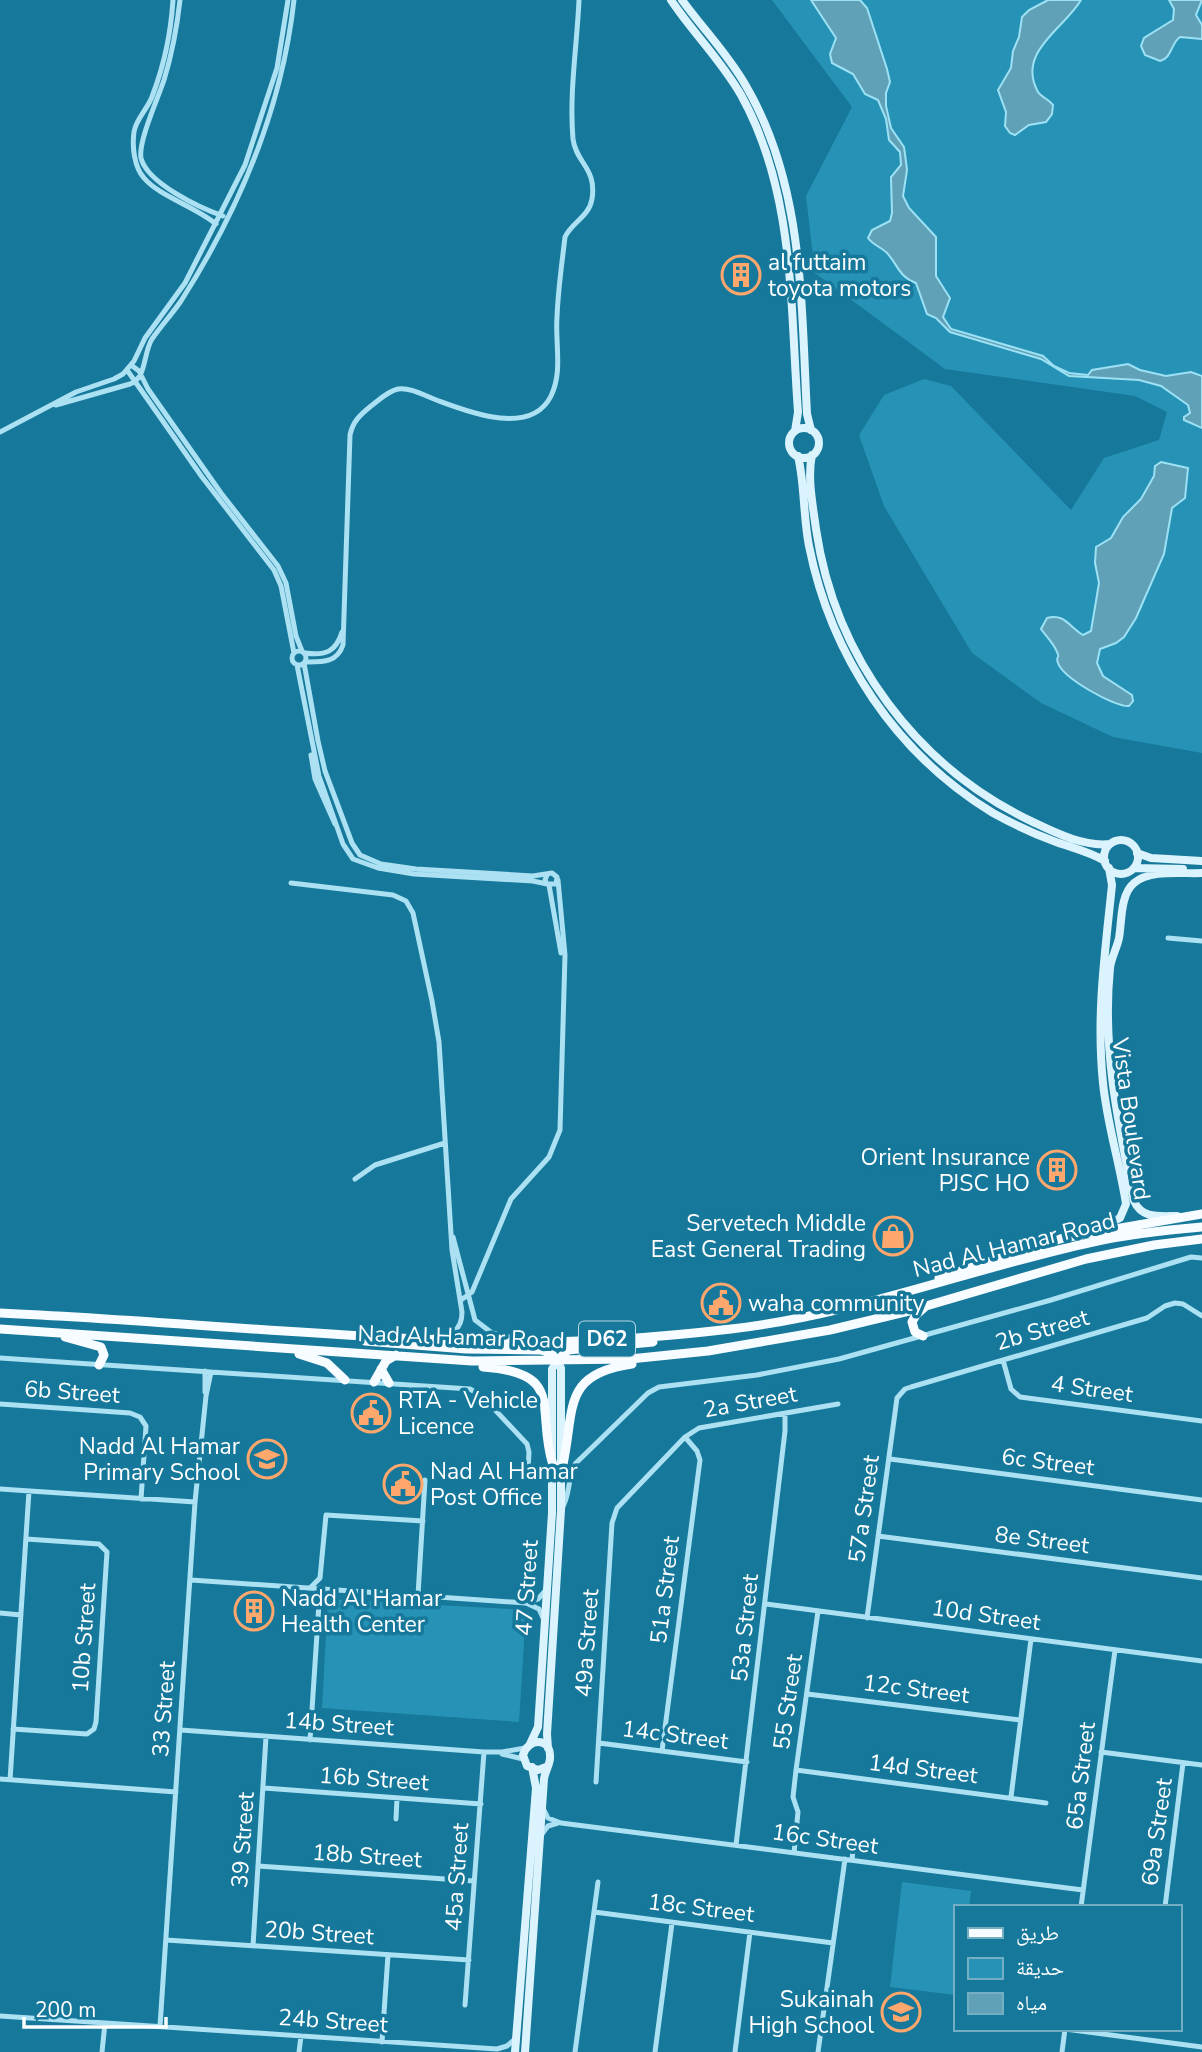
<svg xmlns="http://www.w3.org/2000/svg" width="1202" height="2052" viewBox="0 0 1202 2052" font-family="'Nunito Sans','Noto Naskh Arabic',sans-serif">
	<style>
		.green { fill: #2693b6 }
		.water { fill: #61a1b7; stroke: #9de1f5; stroke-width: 2 }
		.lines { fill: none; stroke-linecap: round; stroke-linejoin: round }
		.street { stroke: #abe1f2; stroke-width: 5 }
		.secondary { stroke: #daf3fc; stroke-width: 8 }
		.primary { stroke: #f6fcff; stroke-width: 9 }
		.labels { text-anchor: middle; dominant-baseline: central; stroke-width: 7; stroke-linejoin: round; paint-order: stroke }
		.shield { fill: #16789a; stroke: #b9d6e1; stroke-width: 2 }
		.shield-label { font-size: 21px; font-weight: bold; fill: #fff }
		.poi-label { font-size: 23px; fill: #fff; stroke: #16789a; text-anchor: start }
		.street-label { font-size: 23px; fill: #fff; stroke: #16789a }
	</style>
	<rect width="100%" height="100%" fill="#16789a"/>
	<path class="green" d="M772 0H1202V753L1113 737 1041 703 972 653 884 506 859 435 884 395 924 379 951 386 1071 510 1104 458 1159 440 1167 412 1135 396 945 369 815 273 806 196 852 107Z
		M328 1599 526 1610 519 1722 322 1708Z
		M902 1882 971 1891 969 1907H955V1995L890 1987Z"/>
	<path class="water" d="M811 0H860L867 8 887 69 890 82 886 93V106L891 128 904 147 905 154 907 170 903 196 909 208 936 237V276L950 298 943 317 951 329 1043 356 1054 366 1069 373 1088 375 1092 370 1128 364 1140 370 1166 376 1191 372 1202 376V428L1184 420V417L1190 413 1188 405 1161 386 1139 380 1069 376 1041 359 950 332 936 318 927 314 916 283C899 277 898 265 887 253 881 247 873 245 868 238L872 230 890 221 892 213 891 177 901 165 900 152 889 140 886 119 878 100 865 94 853 74 832 63 830 54 836 38Z
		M1048 0H1081C1064 29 1016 52 1038 92 1042 98 1049 99 1053 105L1052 114 1046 122 1029 125 1015 135 1010 133 1005 126 1006 112 998 90 1011 68 1013 51 1019 37 1022 17 1029 10Z
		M1169 0H1202L1196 15 1202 25V39L1180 37C1171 43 1172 58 1160 61L1145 55 1141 46 1144 38 1173 20 1174 9Z
		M1161 462 1188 468 1185 498 1172 508 1164 554 1136 618 1124 637 1116 643 1100 649 1097 663 1103 676 1132 695 1133 701 1129 706C1114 707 1063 678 1058 663 1055 654 1061 660 1057 652 1054 644 1046 636 1041 629L1047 618C1065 613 1069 627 1083 635L1091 631 1099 583 1095 563 1096 547 1111 538 1123 517 1141 499 1154 476 1155 466Z"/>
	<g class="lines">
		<path class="street" d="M173 0C171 31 164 65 153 94 149 108 136 118 134 132 132 146 134 167 144 178 159 196 196 207 216 224
			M180 0C177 27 172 54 164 80 158 98 138 142 141 158 147 183 200 208 223 216
			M131 365 139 371 148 389 221 493 278 566 286 583 296 636 302 651
			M127 370 202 477 274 570 281 586 294 653
			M56 405 130 384C147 378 143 353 152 339 161 326 172 314 181 301 239 210 282 108 294 0
			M0 432 76 392 114 379 123 374 134 361 145 338 185 283 245 165 277 68 288 0
			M292 658a7 7 0 1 1 14 0a7 7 0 1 1-14 0Z
			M305 653C325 656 336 652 342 632
			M306 662C322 662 337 663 343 645L350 435C353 421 360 415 371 406 379 400 388 391 398 389 411 387 427 397 439 401 471 413 531 436 551 396 563 371 555 344 557 317 558 290 562 263 565 237 572 222 589 217 592 199 597 168 576 163 573 139 569 93 577 46 579 0
			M304 663 318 741 325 771 352 843 360 855 381 864 416 869 533 876 552 873 557 877 556 884H547L545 880 547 875
			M297 665 319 776 343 844 353 859 378 868 414 874 533 881 547 884
			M311 755 315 779 335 824
			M291 883 393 895 406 901 413 913 432 1001 439 1042 452 1250 462 1312C462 1330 452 1335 435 1336
			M549 885 561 953
			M1168 938 1202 941
			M355 1179 375 1165 445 1143
			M453 1237 475 1320 492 1333 524 1340
			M461 1300 472 1292 511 1199 549 1157 560 1130 565 955 558 880
			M0 1358 470 1389 483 1397 527 1444 529 1452 528 1470
			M1003 1360 1011 1389 1020 1397 1202 1421
			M205 1392V1371
			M0 1404 130 1413 140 1417 146 1426 141 1499
			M890 1459 1202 1500
			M0 1489 195 1502
			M561 1510C571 1495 567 1479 575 1464L648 1393 659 1387 757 1375 839 1359 1051 1300 1191 1257 1202 1258
			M878 1536 1202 1578
			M191 1580 526 1603 539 1609 543 1618
			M310 1588 320 1578 326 1515 423 1521
			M418 1595 425 1480
			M530 1602 538 1599 546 1590
			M766 1604 1202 1661
			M0 1613 21 1615
			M867 1618 897 1398 905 1389 911 1387 1147 1318 1165 1306 1175 1303 1183 1304 1202 1316
			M807 1694 1020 1720
			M13 1729 87 1734 94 1729 96 1722 107 1552 99 1544 26 1539
			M181 1730 484 1752H502L525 1748
			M310 1740 320 1588
			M599 1743 747 1762
			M662 1751 700 1460 697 1451 685 1437
			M1101 1752 1202 1765
			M502 1754 523 1759
			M796 1770 1046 1803
			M0 1779 176 1792
			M10 1780 29 1491
			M596 1782 612 1523 617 1508 685 1437 699 1428 838 1404
			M264 1788 481 1804
			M1011 1797 1031 1639
			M544 1810 548 1818 561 1823 1083 1890
			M396 1819 397 1798
			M542 1834 548 1826 558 1823
			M736 1845 785 1431V1414
			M794 1853 798 1812 793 1797 796 1770 818 1611
			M852 1860 854 1839
			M258 1866 474 1881
			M1081 1907 1115 1650
			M1165 1907 1183 1763
			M594 1912 833 1943
			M166 1940 469 1960
			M253 1946 266 1737
			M465 2005 484 1752
			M0 2016 497 2049 507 2046 514 2040
			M160 2026 195 1502 206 1396 211 1372
			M382 2042 388 1955
			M102 2052 105 2023
			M299 2052 301 2036
			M575 2052 598 1882
			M655 2052 672 1923
			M735 2052 750 1932
			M818 2052 845 1859
			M1062 2052 1065 2029 1202 2047"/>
		<path class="secondary" d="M671 0C693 33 721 60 741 95 795 192 790 304 798 412L795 431
			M682 0C703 29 728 54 746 86 804 185 801 302 807 414L811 430
			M789 443a15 15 0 1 1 30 0a15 15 0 1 1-30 0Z
			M812 455C807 478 813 506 816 529 835 658 917 768 1035 823 1058 834 1085 847 1110 844
			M798 456C805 486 803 516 809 546 831 656 896 754 993 813 1013 824 1034 834 1056 842 1073 848 1090 852 1105 861
			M1104 857a17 17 0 1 1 34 0a17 17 0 1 1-34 0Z
			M1137 853 1151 858 1202 861
			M1134 868 1183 869
			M1177 1216C1159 1216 1142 1219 1134 1201 1118 1123 1102 1048 1110 968 1111 958 1117 948 1119 938 1122 921 1120 895 1134 883 1150 869 1183 874 1202 873
			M1093 1231 1120 1218 1126 1204C1120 1164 1107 1124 1103 1083 1096 1015 1105 953 1112 885L1109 868
			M530 1744 538 1727 552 1513V1369L557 1361
			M548 1748 547 1734 561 1510V1368L557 1361
			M515 2052 536 1788 532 1767
			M525 2052 544 1779C545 1771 551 1763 550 1756 550 1737 528 1738 523 1755L527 1766 538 1770 546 1767"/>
		<path class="primary" d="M939 1278 1063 1238 1202 1214
			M0 1313C157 1320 313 1336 469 1341 556 1345 645 1339 731 1329 855 1315 972 1268 1093 1242 1129 1234 1166 1230 1202 1227
			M0 1329 472 1361 630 1359 708 1351 830 1330 909 1311 1086 1259 1154 1245 1202 1239
			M923 1336 915 1332 912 1322 916 1315 925 1307
			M65 1337 101 1347 104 1355 99 1365
			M365 1341 466 1349 541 1350 551 1353 557 1361 568 1350 653 1342
			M299 1354 327 1363 345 1380
			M483 1367C567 1373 535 1409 553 1465
			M381 1369 389 1383
			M374 1382 386 1361 396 1355
			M563 1464C575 1408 562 1374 632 1364"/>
	</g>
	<defs>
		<symbol id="building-ring" viewBox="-11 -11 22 22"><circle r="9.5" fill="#16789a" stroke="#ffa76c" stroke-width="1.5"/><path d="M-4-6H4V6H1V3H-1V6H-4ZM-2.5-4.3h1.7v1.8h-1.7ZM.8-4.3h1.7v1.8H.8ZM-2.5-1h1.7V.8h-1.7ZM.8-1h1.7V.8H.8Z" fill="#ffa76c"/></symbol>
		<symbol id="shop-ring" viewBox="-11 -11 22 22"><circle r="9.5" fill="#16789a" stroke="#ffa76c" stroke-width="1.5"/><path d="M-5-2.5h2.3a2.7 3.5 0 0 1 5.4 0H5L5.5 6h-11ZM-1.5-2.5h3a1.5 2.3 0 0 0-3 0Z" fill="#ffa76c"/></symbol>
		<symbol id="civic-ring" viewBox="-11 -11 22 22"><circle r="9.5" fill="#16789a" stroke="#ffa76c" stroke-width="1.5"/><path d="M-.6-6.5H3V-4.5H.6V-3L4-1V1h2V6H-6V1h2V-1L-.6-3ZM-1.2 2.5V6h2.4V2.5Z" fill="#ffa76c"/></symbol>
		<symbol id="school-ring" viewBox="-11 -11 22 22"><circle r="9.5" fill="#16789a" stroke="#ffa76c" stroke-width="1.5"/><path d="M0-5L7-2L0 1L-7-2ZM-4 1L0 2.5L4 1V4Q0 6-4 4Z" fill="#ffa76c"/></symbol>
	</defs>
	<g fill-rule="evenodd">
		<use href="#building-ring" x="719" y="253" width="44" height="44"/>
		<use href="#building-ring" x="1035" y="1148" width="44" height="44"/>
		<use href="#shop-ring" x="871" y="1214" width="44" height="44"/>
		<use href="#civic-ring" x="699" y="1281" width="44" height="44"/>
		<use href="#civic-ring" x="349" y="1391" width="44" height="44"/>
		<use href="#school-ring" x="245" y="1437" width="44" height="44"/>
		<use href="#civic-ring" x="381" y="1462" width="44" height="44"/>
		<use href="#building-ring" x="232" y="1589" width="44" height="44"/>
		<use href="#school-ring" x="879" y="1990" width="44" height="44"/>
	</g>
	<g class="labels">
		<rect class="shield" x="579" y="1321.5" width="56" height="35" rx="5"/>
		<g class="shield-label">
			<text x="607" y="1339">D62</text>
		</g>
		<g class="poi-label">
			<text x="768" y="262">al futtaim<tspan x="768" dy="26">toyota motors</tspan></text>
			<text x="1030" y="1157" text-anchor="end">Orient Insurance<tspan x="1030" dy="26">PJSC HO</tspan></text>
			<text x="866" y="1223" text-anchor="end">Servetech Middle<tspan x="866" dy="26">East General Trading</tspan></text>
			<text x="748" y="1303">waha community</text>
			<text x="398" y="1400">RTA - Vehicle<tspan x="398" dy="26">Licence</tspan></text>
			<text x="240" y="1446" text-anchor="end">Nadd Al Hamar<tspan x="240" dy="26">Primary School</tspan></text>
			<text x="430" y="1471">Nad Al Hamar<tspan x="430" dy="26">Post Office</tspan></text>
			<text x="281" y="1598">Nadd Al Hamar<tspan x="281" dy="26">Health Center</tspan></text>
			<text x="874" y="1999" text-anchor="end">Sukainah<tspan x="874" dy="26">High School</tspan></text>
		</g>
		<g class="street-label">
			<text transform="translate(1131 1119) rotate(82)">Vista Boulevard</text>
			<text transform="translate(1014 1245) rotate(-14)">Nad Al Hamar Road</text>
			<text transform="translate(1042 1330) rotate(-16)">2b Street</text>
			<text transform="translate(461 1337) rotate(2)">Nad Al Hamar Road</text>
			<text transform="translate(1092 1389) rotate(8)">4 Street</text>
			<text transform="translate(72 1392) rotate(4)">6b Street</text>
			<text transform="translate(750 1402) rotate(-10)">2a Street</text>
			<text transform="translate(1048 1462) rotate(7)">6c Street</text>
			<text transform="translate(864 1509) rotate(-82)">57a Street</text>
			<text transform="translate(1042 1540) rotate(7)">8e Street</text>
			<text transform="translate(527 1588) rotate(-86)">47 Street</text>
			<text transform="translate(665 1590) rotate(-83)">51a Street</text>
			<text transform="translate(986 1615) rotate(8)">10d Street</text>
			<text transform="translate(745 1628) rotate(-84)">53a Street</text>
			<text transform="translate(84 1638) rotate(-86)">10b Street</text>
			<text transform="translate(587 1643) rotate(-86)">49a Street</text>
			<text transform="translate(916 1689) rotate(7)">12c Street</text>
			<text transform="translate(788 1702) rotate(-82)">55 Street</text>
			<text transform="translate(164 1709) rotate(-86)">33 Street</text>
			<text transform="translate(339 1724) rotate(4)">14b Street</text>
			<text transform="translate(675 1735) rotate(7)">14c Street</text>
			<text transform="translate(923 1769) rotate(7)">14d Street</text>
			<text transform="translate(1081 1776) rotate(-83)">65a Street</text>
			<text transform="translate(374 1779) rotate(4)">16b Street</text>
			<text transform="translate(1157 1832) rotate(-82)">69a Street</text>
			<text transform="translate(825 1839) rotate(8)">16c Street</text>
			<text transform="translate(243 1840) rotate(-86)">39 Street</text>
			<text transform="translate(367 1856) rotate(4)">18b Street</text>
			<text transform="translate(457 1877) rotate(-86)">45a Street</text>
			<text transform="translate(701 1908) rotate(7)">18c Street</text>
			<text transform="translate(319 1933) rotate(4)">20b Street</text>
			<text transform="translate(333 2021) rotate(4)">24b Street</text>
		</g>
	</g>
	<rect x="954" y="1905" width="228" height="126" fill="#16789a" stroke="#73aec2" stroke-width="2"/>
	<rect x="968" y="1928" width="35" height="10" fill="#f6fcff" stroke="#73aec2" stroke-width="2"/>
	<text x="1016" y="1940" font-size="21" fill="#ffffff">طريق</text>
	<rect x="968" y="1958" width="35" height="21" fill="#2693b6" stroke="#73aec2" stroke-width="2"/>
	<text x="1016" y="1975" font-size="21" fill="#ffffff">حديقة</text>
	<rect x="968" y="1993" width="35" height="21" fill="#61a1b7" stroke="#73aec2" stroke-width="2"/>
	<text x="1016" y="2010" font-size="21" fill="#ffffff">مياه</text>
	<path d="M24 2017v10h142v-10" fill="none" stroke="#ffffff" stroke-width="3.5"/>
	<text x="35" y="2017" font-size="21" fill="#ffffff" stroke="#16789a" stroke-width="5" paint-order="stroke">200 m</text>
</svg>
